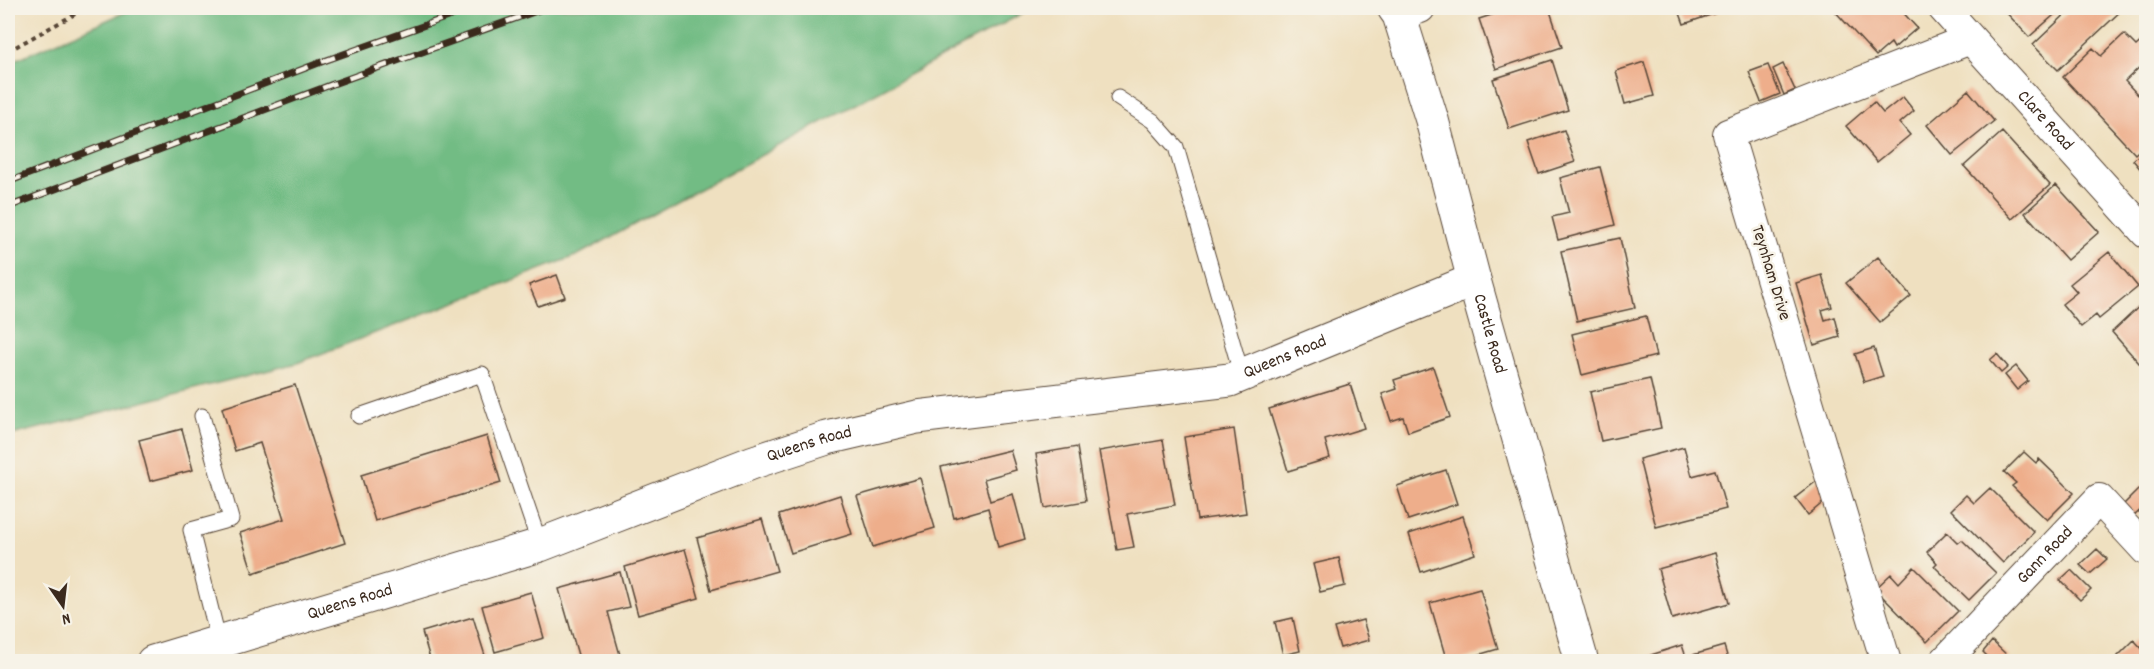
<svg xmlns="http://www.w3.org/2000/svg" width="2154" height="669" viewBox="0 0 2154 669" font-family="Dekko,sans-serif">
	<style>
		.forest { fill: #72bc84; stroke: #567351; stroke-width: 1.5 }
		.building { fill: #eeae8b }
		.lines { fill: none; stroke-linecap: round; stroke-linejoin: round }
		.lane-casing { stroke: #564536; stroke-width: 17 }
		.street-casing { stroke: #564536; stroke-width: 32 }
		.secondary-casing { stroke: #564536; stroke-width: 35 }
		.path { stroke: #564536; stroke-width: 4; stroke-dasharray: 4.5 4.5; stroke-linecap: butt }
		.lane { stroke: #fff; stroke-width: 15 }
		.street { stroke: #fff; stroke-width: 30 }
		.secondary { stroke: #fff; stroke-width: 33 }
		.rail-casing { stroke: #3b2a1e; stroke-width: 7 }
		.rail { stroke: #f7f3e8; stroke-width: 4.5; stroke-dasharray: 14; stroke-linecap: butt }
		.labels { text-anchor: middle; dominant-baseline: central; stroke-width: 5; stroke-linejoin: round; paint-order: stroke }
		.street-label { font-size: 18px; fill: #3b2a1e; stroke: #f7f3e8 }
	</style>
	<rect width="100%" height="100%" fill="#f7f3e8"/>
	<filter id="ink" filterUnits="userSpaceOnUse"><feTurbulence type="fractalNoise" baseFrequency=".0167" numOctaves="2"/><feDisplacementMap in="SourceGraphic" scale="12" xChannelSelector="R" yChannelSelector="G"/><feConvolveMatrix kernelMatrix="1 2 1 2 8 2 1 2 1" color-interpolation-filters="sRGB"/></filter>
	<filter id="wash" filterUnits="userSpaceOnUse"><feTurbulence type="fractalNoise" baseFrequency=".008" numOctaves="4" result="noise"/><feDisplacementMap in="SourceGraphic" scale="24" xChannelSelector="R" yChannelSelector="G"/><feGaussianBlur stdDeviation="1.35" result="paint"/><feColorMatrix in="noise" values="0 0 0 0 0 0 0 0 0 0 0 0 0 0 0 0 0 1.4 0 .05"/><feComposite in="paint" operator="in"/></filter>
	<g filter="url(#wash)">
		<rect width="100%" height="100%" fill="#efe0c0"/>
		<path class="forest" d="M135 8H1032L578 255 297 363 8 436V63Z"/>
		<g id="blocks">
			<path class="building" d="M1513 8H1549L1562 47 1496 69 1479 19Z
				M1678 8H1717L1719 12 1684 24Z
				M1832 8H1899L1917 28 1894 48 1891 43 1876 56Z
				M2002 8H2062L2029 37Z
				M2072 8H2124L2058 70 2033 45Z
				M2124 34 2136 46 2145 38 2146 41V61L2125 81 2138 95 2146 87V144L2135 154 2063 77 2093 48 2101 56Z
				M1552 60 1568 110 1509 129 1493 79Z
				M1644 62 1654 96 1625 104 1616 71Z
				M1783 64 1795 90 1784 95 1773 69Z
				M1768 65 1780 94 1761 102 1749 72Z
				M1968 90 1994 121 1952 155 1927 125Z
				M1903 97 1914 111 1900 123 1910 135 1877 162 1846 126 1874 102 1883 113Z
				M1564 130 1575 162 1539 174 1528 142Z
				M2002 132 2050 185 2012 219 1964 166Z
				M2146 149V176L2133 160Z
				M1600 167 1615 225 1558 240 1552 217 1569 213 1560 178Z
				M2056 185 2099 232 2067 260 2025 213Z
				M1620 238 1635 308 1577 321 1561 251Z
				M2109 252 2138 287 2099 319 2096 315 2081 327 2062 304 2077 292 2070 284Z
				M1878 257 1911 296 1880 322 1846 283Z
				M557 275 565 297 538 306 529 285Z
				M1822 275 1832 307 1822 310 1825 320 1835 317 1840 337 1814 345 1796 283Z
				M2146 300V371L2112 332Z
				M1646 316 1656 356 1582 375 1572 334Z
				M1874 348 1883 376 1864 382 1855 354Z
				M1997 354 2008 367 2001 373 1990 360Z
				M2016 366 2028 381 2017 390 2005 375Z
				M1433 367 1450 417 1408 432 1403 417 1391 421 1382 394 1397 389 1394 380Z
				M1650 379 1661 428 1601 441 1590 392Z
				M1350 384 1364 428 1325 440 1330 458 1288 471 1269 409Z
				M295 385 345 543 253 573 240 533 284 519 260 443 235 451 222 408Z
				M182 429 193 470 150 481 139 440Z
				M1234 429 1246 513 1197 520 1184 437Z
				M487 436 501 483 375 521 361 475Z
				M1163 440 1175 505 1127 514 1134 547 1117 550 1099 451Z
				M1077 447 1086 501 1045 508 1036 454Z
				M1684 447 1692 476 1715 470 1726 509 1656 527 1639 459Z
				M1010 450 1016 470 984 479 990 501 1013 494 1025 539 998 547 988 508 954 518 941 467Z
				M2024 452 2036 463 2039 459 2074 493 2047 520 2012 486 2016 483 2004 472Z
				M1446 470 1457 504 1408 520 1397 486Z
				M920 478 935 528 873 547 857 496Z
				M1818 480 1831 496 1808 515 1795 498Z
				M2146 482V505L2134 516 2123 505Z
				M1990 488 2034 532 2003 563 1951 510 1966 495 1974 503Z
				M840 495 852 534 791 553 779 515Z
				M1463 516 1475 554 1421 572 1409 534Z
				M762 519 777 571 711 590 697 538Z
				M1947 532 1958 543 1962 540 1996 573 1969 600 1934 566 1937 563 1927 552Z
				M685 549 699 598 638 615 625 567Z
				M2097 549 2107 559 2090 574 2080 565Z
				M1715 553 1729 603 1672 619 1658 569Z
				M1339 558 1345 586 1320 592 1313 564Z
				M1914 567 1958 611 1927 642 1875 589 1891 574 1899 583Z
				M2071 570 2091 590 2080 600 2060 580Z
				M620 572 629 607 608 612 622 662H580L559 589Z
				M1480 589 1498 649 1454 662H1447L1430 603Z
				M531 592 544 638 495 652 482 606Z
				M473 617 487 662H431L422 632Z
				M1293 618 1300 651 1283 655 1275 622Z
				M1363 620 1369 640 1340 648 1334 628Z
				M2134 640 2146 653V662H2112Z
				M1992 641 2009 657 2005 662H1993L1983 652Z
				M1682 645 1686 657 1724 646 1729 662H1653L1651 655Z"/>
		</g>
	</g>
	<g filter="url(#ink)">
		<use href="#blocks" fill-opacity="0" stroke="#564536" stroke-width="1.5"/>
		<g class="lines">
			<defs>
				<path id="lane" d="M1118 98 1153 121 1176 147 1242 376
					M202 416 231 519 191 530 219 642
					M359 416 482 374 540 545"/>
				<g id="street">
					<path id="s1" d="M1943 8 2146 233"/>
					<path d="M1399 15 1420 8"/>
					<path d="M1886 662 1728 134 1970 39"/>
					<path id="s2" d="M1944 662 2099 499 2146 550"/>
				</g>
				<g id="secondary">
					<path id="s3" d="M1394 8 1399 15 1432 120 1474 280 1582 662"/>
					<path id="s4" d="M153 662 540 545 754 462 827 438 917 417 1230 380 1474 280"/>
				</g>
			</defs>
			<use href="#lane" class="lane-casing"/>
			<use href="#street" class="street-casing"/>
			<use href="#secondary" class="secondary-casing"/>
			<path class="path" d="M8 51 86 8"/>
			<use href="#lane" class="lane"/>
			<use href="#street" class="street"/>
			<use href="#secondary" class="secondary"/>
			<defs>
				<path id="rail" d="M8 182 324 61 473 8
					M8 207 333 84 545 8"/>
			</defs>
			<use href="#rail" class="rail-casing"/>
			<use href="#rail" class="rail"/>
		</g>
	</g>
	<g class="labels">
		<g class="street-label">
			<text stroke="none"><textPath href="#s1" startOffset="152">Clare Road</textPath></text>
			<text transform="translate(1770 273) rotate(73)">Teynham Drive</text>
			<text stroke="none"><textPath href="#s3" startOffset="340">Castle Road</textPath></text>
			<text stroke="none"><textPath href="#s4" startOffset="1178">Queens Road</textPath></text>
			<text stroke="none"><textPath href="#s4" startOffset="692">Queens Road</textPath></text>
			<text stroke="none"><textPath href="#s2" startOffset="147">Gann Road</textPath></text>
			<text stroke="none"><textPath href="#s4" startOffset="206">Queens Road</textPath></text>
		</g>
	</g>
	<rect width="2154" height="669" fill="none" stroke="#f7f3e8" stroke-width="30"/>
	<g transform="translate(63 606) rotate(166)" stroke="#f7f3e8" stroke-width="4.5" paint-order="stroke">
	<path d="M0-4.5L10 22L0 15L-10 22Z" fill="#3b2a1e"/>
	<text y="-9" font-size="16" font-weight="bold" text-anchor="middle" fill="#3b2a1e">N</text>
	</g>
</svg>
